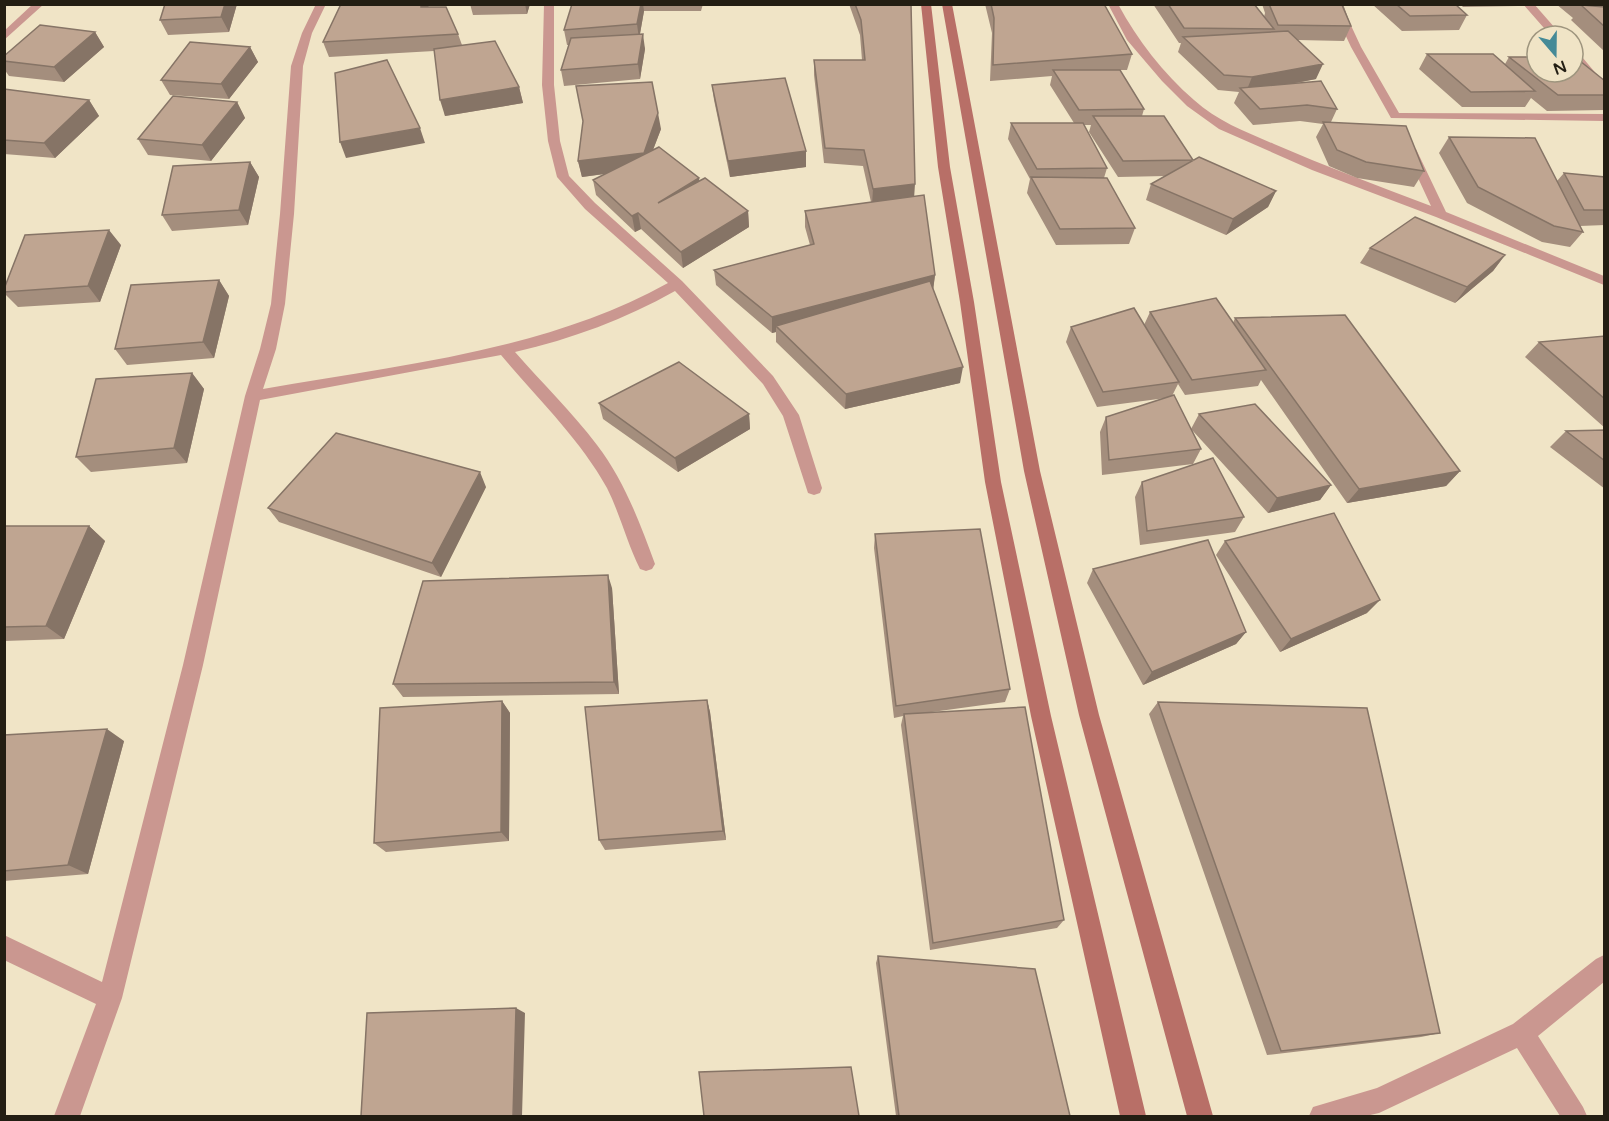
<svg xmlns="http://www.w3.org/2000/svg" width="1609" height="1121" viewBox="0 0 1609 1121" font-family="'Varela Round',sans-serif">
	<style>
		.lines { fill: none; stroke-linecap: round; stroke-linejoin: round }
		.minor { fill: #ca9790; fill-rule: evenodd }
		.secondary { fill: #b86f67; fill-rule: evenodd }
		.wall { fill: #a48e7d }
		.shaded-wall { fill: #867466 }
		.building { fill: #bfa591; stroke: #867466; stroke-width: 1.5 }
	</style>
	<rect width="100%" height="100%" fill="#f0e4c6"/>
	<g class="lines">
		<path class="minor" d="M33 4H44L4 40V31Z
			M316 4H326L312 33 303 66 294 214 285 304 276 349 263 389C398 365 546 351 668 283L585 209 557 177 548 141 542 85 544 4H554V85L560 141 569 176 595 203 682 281 773 376 799 415 822 488 820 493 814 495 808 493 783 416 763 384 675 291C625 319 572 339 515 352 542 383 572 412 597 445 624 480 640 523 655 564L652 569 646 571 640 569C627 543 620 514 607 488 580 439 537 398 501 355L260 400 203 665 122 998 80 1116H54L96 1004 4 960V935L102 982 183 665 245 396 260 349 271 304 280 214 291 66 302 33Z
			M1108 4H1118C1138 41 1163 73 1194 100 1217 121 1246 132 1274 144 1325 166 1378 186 1431 206L1406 152 1412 148 1416 149 1446 212 1604 276V285L1436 217 1312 170 1219 129 1187 106 1162 81 1127 40Z
			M1331 4H1341L1361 47 1399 113 1604 114V121L1391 118 1351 47Z
			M1523 4H1534L1562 36H1551Z
			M1573 50 1577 51 1604 83V92L1600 91 1573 60Z
			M1604 955V982L1538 1036 1583 1107 1587 1116H1560L1517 1048 1379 1113 1366 1116H1309L1313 1107 1377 1088 1513 1024 1596 959Z"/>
		<path class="secondary" d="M921 4H931L950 167 974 302 1001 482 1051 716 1146 1116H1120L1031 716 985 482 960 302 938 167Z
			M942 4H952L1040 471 1099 715 1213 1116H1187L1079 715 1024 471Z"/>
	</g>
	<path class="wall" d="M165 4H237L229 32 168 35 160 20Z
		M341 4H429L428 7 458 34 462 45 519 87 523 103 445 116 434 51 329 57 323 42Z
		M470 4H530L527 14 473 15Z
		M572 4H703L701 11H644L640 34 645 49 640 79 564 86 561 70 569 45H567L564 30Z
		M849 4H911L914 196 935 275 933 289 960 383 845 409 776 342V332L772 333 716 285 714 270 810 245 805 227V211L871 202 863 166 824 163 814 75V60H862L860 35Z
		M985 4H1104L1132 54 1127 70H1119L1144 109 1142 116 1193 160 1192 161 1276 191 1268 207 1226 235 1146 200 1151 184 1166 176 1118 177 1089 132 1091 125H1084L1107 168 1104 178 1135 228 1129 244 1056 245 1027 193 1030 179 1008 139 1011 123H1074L1050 85 1052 76 990 81 992 33Z
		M1153 4H1254L1264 17 1265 13 1262 4H1343L1351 26 1344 41 1298 40 1316 79 1292 84 1337 109 1331 122 1424 171 1414 187 1357 178 1329 166 1316 137 1323 124 1300 121 1253 125 1234 103 1239 92 1218 90 1178 52 1181 43H1179Z
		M1372 4H1455L1467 15 1459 30 1402 31Z
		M1460 4H1519L1518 6 1463 7Z
		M1556 4H1605V52L1571 20 1573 18Z
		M95 32 104 47 64 82 9 76 4 69V56Z
		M250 47 258 62 229 99 170 95 161 80Z
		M1427 54 1505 64 1509 57 1605 81V110L1547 111 1531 98 1525 107H1462L1419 69Z
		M712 85 806 167 730 177 714 100Z
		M4 89 89 100 99 116 55 158 4 154Z
		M237 102 245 118 211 161 148 155 138 139Z
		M661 129 653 150 699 178V181L748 211 749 227 683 268 641 229 635 232 596 195 593 180 605 174 582 177 578 161Z
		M1449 137 1557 181 1564 173 1605 177V225L1580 226 1583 232 1570 247 1542 242 1467 203 1439 153Z
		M250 162 259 177 248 225 172 231 162 215Z
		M121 245 100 302 18 307 4 293V289Z
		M1370 248 1505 255 1493 271 1455 303 1360 263Z
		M219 280 229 296 214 358 127 365 115 349Z
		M1150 312 1233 323 1235 318 1460 471 1446 486 1347 503 1261 380 1258 386 1185 395 1178 384 1172 396 1191 429 1199 414 1331 485 1320 500 1268 513 1192 430 1201 449 1193 464 1102 475 1100 432 1106 417 1166 398 1097 407 1066 342 1071 327 1144 325Z
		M1605 336V428L1525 357 1539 342Z
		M192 373 204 389 187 463 91 472 76 457Z
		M599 403 749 414 750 429 678 472 603 419Z
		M1605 430V489L1550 447 1566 431Z
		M1142 482 1244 517 1235 532 1140 545 1135 497Z
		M486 487 441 577 279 522 268 508Z
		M4 526H89L105 541 64 639 4 641Z
		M875 534 1010 689 1005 702 932 712 1064 920 1057 928 930 950 901 725 903 716 894 718 874 548Z
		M1225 541 1367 613 1280 652 1216 555Z
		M1093 569 1246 632 1236 644 1143 685 1087 583Z
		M612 588 619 694 403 697 393 684Z
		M707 700 710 712 726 840 605 850 599 840Z
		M502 701 510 713 509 841 386 852 374 843Z
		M1158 702 1440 1033 1421 1037 1267 1055 1149 714Z
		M4 735 124 741 88 874 4 881Z
		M878 956 1070 1116H896L876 963Z"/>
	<path class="shaded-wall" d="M225 4H237L229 32 221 17Z
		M421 4H429L425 22 421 7Z
		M525 4H530L527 14Z
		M641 4H643L644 11 639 39 637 24Z
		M95 32 104 47 64 82 54 67Z
		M643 34 645 49 640 79 638 64Z
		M250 47 258 62 229 99 221 84Z
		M1323 64 1316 79 1246 92 1252 77Z
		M519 87 523 103 445 116 440 100Z
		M89 100 99 116 55 158 44 143Z
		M237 102 245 118 211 161 202 145Z
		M658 113 661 129 646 168 582 177 578 161Z
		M420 128 425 143 346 158 340 142Z
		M806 151V167L730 177 728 161Z
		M250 162 259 177 248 225 239 210Z
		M699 178 701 194 658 203Z
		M915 184 914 199 872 205 873 189Z
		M1276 191 1268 207 1226 235 1233 219Z
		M748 211 749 227 683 268 681 252Z
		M638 213 641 229 635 232 632 216Z
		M109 230 121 245 100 302 88 286Z
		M1505 255 1493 271 1455 303 1467 287Z
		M935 275 933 291 776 326V332L772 333V317Z
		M219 280 229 296 214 358 203 342Z
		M963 367 960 383 845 409 846 394Z
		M192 373 204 389 187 463 174 448Z
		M749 414 750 429 678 472 675 458Z
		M1460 471 1446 486 1347 503 1359 489Z
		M480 472 486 487 441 577 432 563Z
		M1331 485 1320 500 1268 513 1277 498Z
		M89 526 105 541 64 639 46 626Z
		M608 575 612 588 619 694 614 682Z
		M1380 600 1367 613 1280 652 1291 639Z
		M1246 632 1236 644 1143 685 1152 672Z
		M707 700 710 712 726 840 723 831Z
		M502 701 510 713 509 841 501 832Z
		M107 729 124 741 88 874 68 865Z
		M516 1008 525 1013 522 1116H513Z"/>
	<path class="building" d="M165 4H225L221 17 160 20Z
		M341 4H421V7H446L458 34 323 42Z
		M572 4H641L637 24 564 30Z
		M855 4H911L915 184 873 189 864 150 825 148 814 60H865L861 20Z
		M991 4H1104L1132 54 993 65 994 18Z
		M1168 4H1254L1274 29 1184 28Z
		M1269 4 1342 5 1351 26 1278 25Z
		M1396 4H1455L1467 15 1410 16Z
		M1581 5 1605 7V27Z
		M40 25 95 32 54 67 4 61V56Z
		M1288 31 1323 64 1252 77 1224 75 1183 37Z
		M643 34 638 64 561 70 571 38Z
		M495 41 519 87 440 100 434 49Z
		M190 42 250 47 221 84 161 80Z
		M1427 54H1493L1535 91 1471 92Z
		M1509 57H1537V72H1573V57H1575L1605 81V95H1558Z
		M387 60 420 128 340 142 335 73Z
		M1053 70H1120L1144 109 1079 110Z
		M785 78 806 151 728 161 712 85Z
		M1321 81 1337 109 1307 105 1260 109 1240 88Z
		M652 82 658 113 644 153 578 161 583 121 576 86Z
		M4 89 89 100 44 143 4 140Z
		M173 96 237 102 202 145 138 139Z
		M1093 116H1164L1193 160 1123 161Z
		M1323 122 1406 126 1424 171 1366 162 1337 150Z
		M1011 123H1083L1107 168 1037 169Z
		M1449 137 1535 138 1583 232 1554 226 1478 187Z
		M659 147 699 178 658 203 705 178 748 211 681 252 638 213 632 216 593 180Z
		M1199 157 1276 191 1233 219 1151 184Z
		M250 162 239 210 162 215 173 166Z
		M1564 173 1605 177V210H1584Z
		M1031 177 1107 178 1135 228 1060 229Z
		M924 195 935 275 772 317 714 270 814 244 805 211Z
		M1415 217 1505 255 1467 287 1370 248Z
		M109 230 88 286 4 292V289L25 235Z
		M219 280 203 342 115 349 131 285Z
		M930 281 963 367 846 394 776 326Z
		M1216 298 1266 370 1192 380 1150 312Z
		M1134 308 1179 382 1103 392 1071 327Z
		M1345 315 1460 471 1359 489 1235 318Z
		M1605 336V399L1539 342Z
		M679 362 749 414 675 458 599 403Z
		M192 373 174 448 76 457 96 379Z
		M1174 395 1201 449 1109 460 1106 417Z
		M1255 404 1331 485 1277 498 1199 414Z
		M1605 430V461L1566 431Z
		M336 433 480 472 432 563 268 508Z
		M1213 458 1244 517 1147 531 1142 482Z
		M1334 513 1380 600 1291 639 1225 541Z
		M4 526H89L46 626 4 627Z
		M980 529 1010 689 896 706 875 534Z
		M1208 540 1246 632 1152 672 1093 569Z
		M608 575 614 682 393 684 423 581Z
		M707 700 723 831 599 840 585 707Z
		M502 701 501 832 374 843 380 708Z
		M1158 702 1367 708 1440 1033 1281 1051Z
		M1025 707 1064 920 933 943 904 714Z
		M107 729 68 865 4 871V735Z
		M878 956 1035 969 1070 1116H899Z
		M516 1008 513 1116H361L367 1013Z
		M851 1067 859 1116H704L699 1072Z"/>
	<rect width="1609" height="1121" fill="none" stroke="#231e13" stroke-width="12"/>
	<g transform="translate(1555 54) rotate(160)"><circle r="28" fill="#f0e4c6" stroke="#9e957e" stroke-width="1.5"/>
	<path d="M0-4.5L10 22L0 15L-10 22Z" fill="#458a97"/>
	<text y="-9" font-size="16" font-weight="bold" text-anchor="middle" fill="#231e13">N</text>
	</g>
</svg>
